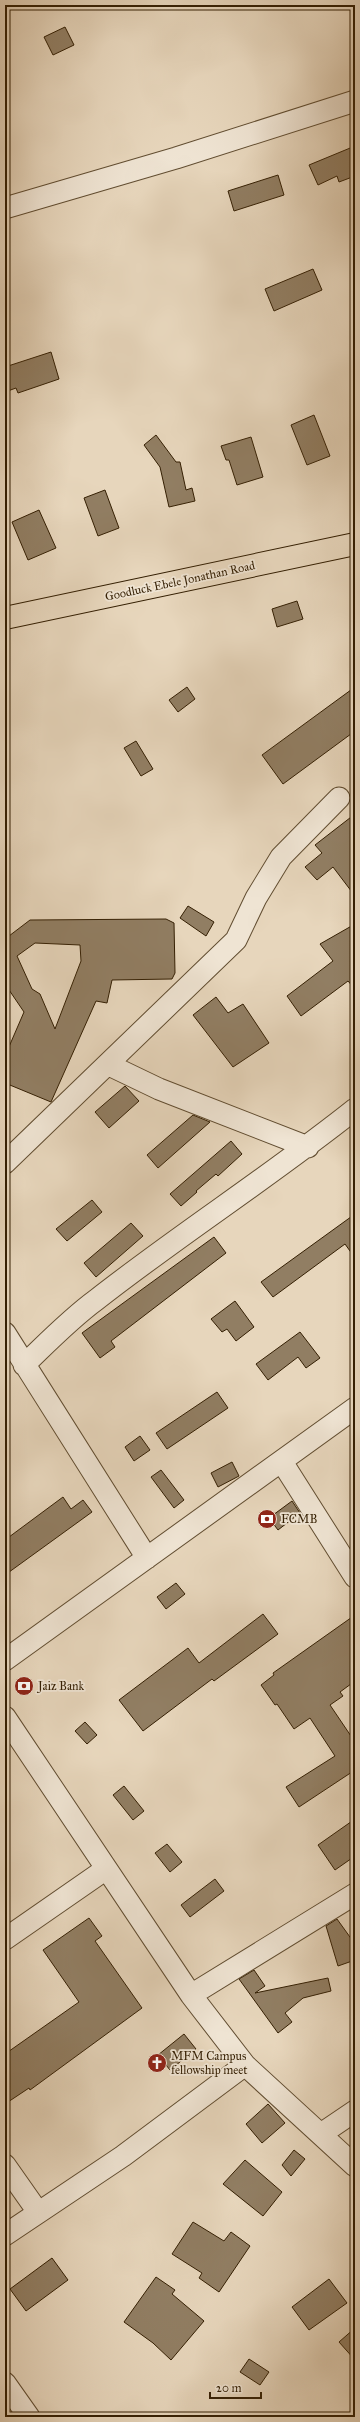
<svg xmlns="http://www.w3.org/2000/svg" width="360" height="2422" viewBox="0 0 360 2422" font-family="'IM FELL Great Primer',serif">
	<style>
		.building { fill: #917e63; stroke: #341f03; fill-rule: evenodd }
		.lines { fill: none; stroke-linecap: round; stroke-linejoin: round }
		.minor-casing { stroke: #614d31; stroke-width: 23 }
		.major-casing { stroke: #341f03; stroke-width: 24 }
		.minor { stroke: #efe4d3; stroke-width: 21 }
		.major { stroke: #e7d6bc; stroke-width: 22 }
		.labels { text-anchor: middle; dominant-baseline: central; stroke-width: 3.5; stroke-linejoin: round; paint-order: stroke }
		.street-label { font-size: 12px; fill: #341f03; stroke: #efe4d3 }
		.poi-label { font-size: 12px; fill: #341f03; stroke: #efe4d3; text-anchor: start }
	</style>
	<rect width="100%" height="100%" fill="#e7d6bc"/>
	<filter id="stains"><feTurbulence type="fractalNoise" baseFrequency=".005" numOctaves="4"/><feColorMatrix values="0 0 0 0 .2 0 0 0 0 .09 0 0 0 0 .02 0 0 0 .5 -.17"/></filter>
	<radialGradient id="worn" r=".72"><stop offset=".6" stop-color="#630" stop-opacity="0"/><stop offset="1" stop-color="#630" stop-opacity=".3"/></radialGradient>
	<path class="building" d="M65 27 74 45 53 55 44 37Z
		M355 146V176L339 182 337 176 318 185 309 165Z
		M278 175 284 195 234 211 228 191Z
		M313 269 322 290 274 311 265 289Z
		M51 352 59 379 18 393 16 388 5 392V367Z
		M314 415 330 456 307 465 291 425Z
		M156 435 176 462H180L186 490 192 488 195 501 169 507 160 467 144 445Z
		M251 437 263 477 237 485 229 460H226L221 446Z
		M105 490 119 528 98 536 84 498Z
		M39 510 56 548 28 560 12 522Z
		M297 601 303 619 277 627 272 609Z
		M187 687 195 699 178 712 169 700Z
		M355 687V731L283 784 262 755Z
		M136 741 153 769 141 776 124 748Z
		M355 814V896L333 867 317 880 305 867 322 853 315 845Z
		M188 906 214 922 206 936 180 918Z
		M166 919 174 923 175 973 172 979 112 980 107 1003 96 1001 51 1102 5 1083V1056L24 1012 5 984V928L9 936 30 920ZM35 943 80 945 81 961 55 1029 40 994 32 989 17 956Z
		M355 924V989L348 981 301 1016 287 996 333 961 320 944Z
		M216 997 228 1013 243 1004 269 1043 233 1067 193 1015Z
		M125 1086 139 1101 109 1128 95 1112Z
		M193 1115 210 1122 158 1168 147 1155Z
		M231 1141 242 1154 218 1176 216 1174 196 1191 197 1192 181 1206 170 1194Z
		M92 1200 102 1212 67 1241 56 1229Z
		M355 1214V1258L345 1244 273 1297 261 1282Z
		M131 1223 143 1236 96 1277 84 1263Z
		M214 1237 226 1253 111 1341 115 1347 100 1358 82 1333Z
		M235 1301 254 1327 236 1341 227 1329 222 1332 211 1319Z
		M300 1332 320 1358 306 1368 298 1357 268 1380 256 1364Z
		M217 1392 228 1408 167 1449 156 1433Z
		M140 1436 150 1450 134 1461 125 1447Z
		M232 1462 239 1476 218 1487 211 1473Z
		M161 1470 184 1500 174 1508 151 1477Z
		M63 1497 71 1509 83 1500 92 1512 5 1575V1540Z
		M292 1501 300 1513 278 1530 269 1518Z
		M176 1583 185 1594 166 1609 157 1597Z
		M263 1614 278 1634 214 1681 212 1679 143 1731 119 1700 188 1648 199 1663Z
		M355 1615V1681L340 1692 343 1696 330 1705 355 1742V1770L299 1807 286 1787 335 1756 310 1718 294 1729 277 1704 275 1705 261 1685 274 1675 273 1673Z
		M85 1722 97 1735 87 1744 75 1731Z
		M124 1786 144 1811 133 1820 113 1795Z
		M355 1819V1856L335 1870 318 1845Z
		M167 1844 182 1862 170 1872 155 1853Z
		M215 1879 224 1891 190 1917 181 1905Z
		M89 1918 102 1936 95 1941 142 2008 30 2090 29 2088 5 2104V2054L79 2002 43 1950Z
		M337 1919 355 1944V1960L338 1966 326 1926Z
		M254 1970 265 1986 255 1993 328 1978 331 1991 303 1998 285 2013 292 2022 278 2033 239 1979Z
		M184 2034 196 2049 170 2070 158 2055Z
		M268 2104 285 2123 262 2143 246 2124Z
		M294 2150 305 2159 291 2176 282 2165Z
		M245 2160 282 2192 263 2216 223 2184Z
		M193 2222 224 2241 231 2232 250 2246 219 2292 199 2278 202 2273 172 2254Z
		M52 2258 68 2280 26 2311 10 2289Z
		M156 2277 175 2290 172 2294 204 2321 171 2360 153 2343 124 2322Z
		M329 2279 347 2303 309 2330 292 2307Z
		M355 2328V2360L339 2342Z
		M249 2359 269 2372 260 2385 240 2372Z"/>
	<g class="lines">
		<defs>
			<path id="minor" d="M5 208 176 158 355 101
				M109 1065 159 1089 308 1147
				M5 1163 236 940 256 898 281 857 339 798
				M5 1333 147 1558
				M24 1365C47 1343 70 1319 96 1300 180 1234 271 1176 355 1109
				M282 1462 355 1577
				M5 1660 355 1408
				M5 1717 191 1995 245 2065 355 2166
				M5 1939 106 1869
				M191 1995 355 1894
				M321 2134 355 2111
				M5 2165 38 2212
				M5 2235 123 2156 245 2065
				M5 2383 29 2417"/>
			<path id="major" d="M5 618 355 544"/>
		</defs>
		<use href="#minor" class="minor-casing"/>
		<use href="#major" class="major-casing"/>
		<use href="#minor" class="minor"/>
		<use href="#major" class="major"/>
	</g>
	<defs>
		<symbol id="bank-disc" viewBox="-11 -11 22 22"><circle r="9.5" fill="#8f2418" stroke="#efe4d3"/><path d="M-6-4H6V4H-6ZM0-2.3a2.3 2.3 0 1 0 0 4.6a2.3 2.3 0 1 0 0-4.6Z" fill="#fff"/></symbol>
		<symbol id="church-disc" viewBox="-11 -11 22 22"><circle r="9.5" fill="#8f2418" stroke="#efe4d3"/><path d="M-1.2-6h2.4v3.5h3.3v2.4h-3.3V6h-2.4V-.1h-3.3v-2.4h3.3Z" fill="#fff"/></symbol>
	</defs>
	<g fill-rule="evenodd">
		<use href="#bank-disc" x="256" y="1508" width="22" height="22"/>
		<use href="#bank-disc" x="13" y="1675" width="22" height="22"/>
		<use href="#church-disc" x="146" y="2052" width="22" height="22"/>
	</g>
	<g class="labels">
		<g class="street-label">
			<text transform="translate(180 581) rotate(-12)">Goodluck Ebele Jonathan Road</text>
		</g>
		<g class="poi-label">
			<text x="281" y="1519">FCMB</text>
			<text x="38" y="1686">Jaiz Bank</text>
			<text x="171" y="2056">MFM Campus<tspan x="171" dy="14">fellowship meet</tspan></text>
		</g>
	</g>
	<rect width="360" height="2422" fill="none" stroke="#e7d6bc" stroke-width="20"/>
	<rect x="6" y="6" width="348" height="2410" fill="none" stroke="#341f03" stroke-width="2"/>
	<rect x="10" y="10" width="340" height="2402" fill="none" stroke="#341f03"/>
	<path d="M210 2392v6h51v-6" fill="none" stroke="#341f03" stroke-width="2"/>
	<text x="216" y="2392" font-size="12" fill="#341f03" stroke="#efe4d3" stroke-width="3" paint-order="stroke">20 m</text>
	<rect width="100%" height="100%" filter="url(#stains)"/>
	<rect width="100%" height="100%" fill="url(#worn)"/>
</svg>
